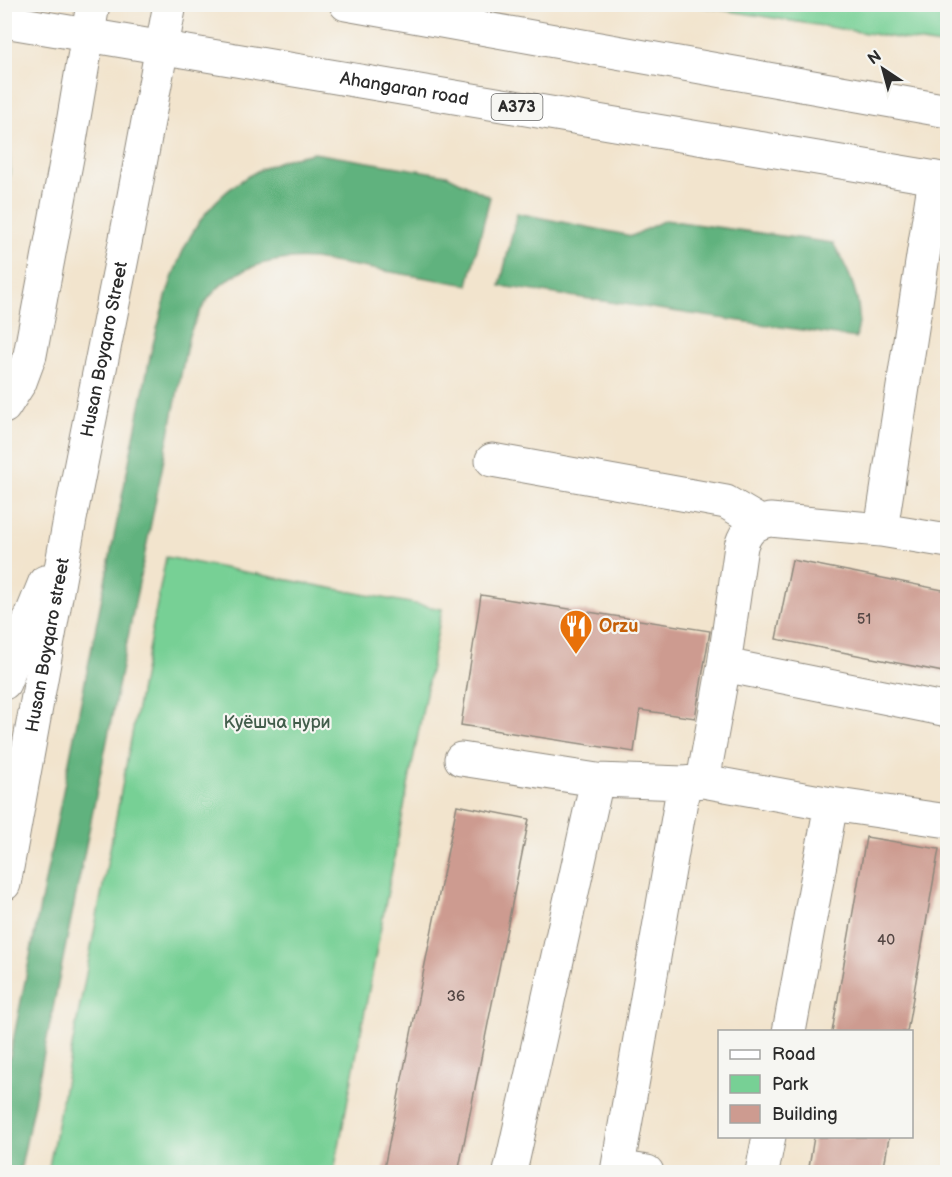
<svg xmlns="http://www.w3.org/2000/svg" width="952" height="1177" viewBox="0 0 952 1177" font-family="'Balsamiq Sans',sans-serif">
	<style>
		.green { fill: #77d095; stroke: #517e60; stroke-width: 1.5 }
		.forest { fill: #61b27e; stroke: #466e54; stroke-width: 1.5 }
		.building { fill: #cd9b90 }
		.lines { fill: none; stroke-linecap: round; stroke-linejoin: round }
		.minor-casing { stroke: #8e887c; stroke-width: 35 }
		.major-casing { stroke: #8e887c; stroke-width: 35 }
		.highway-casing { stroke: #8e887c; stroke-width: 35 }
		.minor { stroke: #fff; stroke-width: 33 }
		.major { stroke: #fff; stroke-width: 33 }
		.highway { stroke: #fff; stroke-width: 33 }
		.labels { text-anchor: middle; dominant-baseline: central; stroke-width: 4.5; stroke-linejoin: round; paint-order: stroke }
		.number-label { font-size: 15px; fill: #544744 }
		.shield { fill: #f6f6f2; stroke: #686867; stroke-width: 1.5 }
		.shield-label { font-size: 16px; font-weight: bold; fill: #2b2b2b }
		.street-label { font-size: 18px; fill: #2b2b2b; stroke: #f6f6f2 }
		.food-label { font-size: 18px; font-weight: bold; fill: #c56008; stroke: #f6f6f2; text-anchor: start }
		.park-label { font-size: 18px; fill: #425d4b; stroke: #f6f6f2 }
	</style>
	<rect width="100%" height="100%" fill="#f6f6f2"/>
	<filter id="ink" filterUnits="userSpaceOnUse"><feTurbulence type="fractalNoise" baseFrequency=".0167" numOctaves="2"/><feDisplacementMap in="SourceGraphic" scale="12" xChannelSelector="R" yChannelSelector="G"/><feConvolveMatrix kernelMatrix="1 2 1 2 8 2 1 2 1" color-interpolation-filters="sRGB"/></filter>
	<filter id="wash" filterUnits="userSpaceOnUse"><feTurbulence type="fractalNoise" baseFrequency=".008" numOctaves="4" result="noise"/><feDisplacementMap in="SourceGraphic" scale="24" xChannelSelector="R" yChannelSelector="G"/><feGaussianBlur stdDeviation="1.35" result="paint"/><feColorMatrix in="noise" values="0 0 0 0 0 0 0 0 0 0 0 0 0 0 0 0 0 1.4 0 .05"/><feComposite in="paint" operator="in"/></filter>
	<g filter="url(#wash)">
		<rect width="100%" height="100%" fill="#f2e4cd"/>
		<path class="green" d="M692 5H947V46Z
			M5 137C13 163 9 180 5 206Z
			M166 557 442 609 334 1172H48Z"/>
		<path class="forest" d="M314 153 447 175 490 197 468 285 314 259C275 256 230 267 206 302 199 312 194 324 189 335L20 1172H5V1081L151 352C173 269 189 195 278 162 289 157 302 156 314 153Z
			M517 213 632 236 665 220 833 243C845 264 858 289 859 315 860 322 857 331 856 338L500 286Z"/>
		<g id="blocks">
			<path class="building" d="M792 560 948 591V673L776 639Z
				M481 595 710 631 695 718 640 710 634 752 461 725Z
				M457 805 529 819 458 1173H383Z
				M866 837 939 849 907 1032H832Z
				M814 1137H889L883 1173H808Z"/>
		</g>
	</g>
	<g filter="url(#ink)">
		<use href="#blocks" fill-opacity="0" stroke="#8e887c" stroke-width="1.5"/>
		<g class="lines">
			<defs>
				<path id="minor" d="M492 460 726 502 760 522
					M881 530 948 541
					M724 665 948 710
					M461 759 597 780
					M703 781 831 804 948 821
					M789 1032 831 804
					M618 1167 647 1172
					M510 1172 597 780 684 783 703 781 724 665 741 546C746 530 754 523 770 520L881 530 935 178
					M617 1172 684 783
					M762 1172 769 1136"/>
				<g id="major">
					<path d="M4 407 20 382 30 355 69 147 93 4"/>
					<path d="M4 683 45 582"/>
					<path id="s1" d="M4 884 70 519 128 228 170 4"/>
				</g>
				<g id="highway">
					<path d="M346 4 948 111"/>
					<path id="s2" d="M4 21 948 180"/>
				</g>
			</defs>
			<use href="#minor" class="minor-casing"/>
			<use href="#major" class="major-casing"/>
			<use href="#highway" class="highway-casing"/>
			<use href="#minor" class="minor"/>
			<use href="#major" class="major"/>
			<use href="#highway" class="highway"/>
		</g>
	</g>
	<defs>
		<symbol id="restaurant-pin" viewBox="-11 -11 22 30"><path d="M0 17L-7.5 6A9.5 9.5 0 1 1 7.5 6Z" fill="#e8710a" stroke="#f6f6f2"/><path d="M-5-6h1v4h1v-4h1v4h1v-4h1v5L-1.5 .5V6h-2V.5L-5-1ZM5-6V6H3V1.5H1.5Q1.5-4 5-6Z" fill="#fff"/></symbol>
	</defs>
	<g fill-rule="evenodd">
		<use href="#restaurant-pin" x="557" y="607" width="38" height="52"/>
	</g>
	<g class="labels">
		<g class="number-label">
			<text x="864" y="619">51</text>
			<text x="886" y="940">40</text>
			<text x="456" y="996">36</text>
		</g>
		<rect class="shield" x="491.5" y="94" width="51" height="26" rx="4.5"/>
		<g class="shield-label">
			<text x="517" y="107">A373</text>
		</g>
		<g class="street-label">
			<text stroke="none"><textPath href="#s2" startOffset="406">Ahangaran road</textPath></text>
			<text stroke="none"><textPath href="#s1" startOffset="544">Husan Boyqaro Street</textPath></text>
			<text stroke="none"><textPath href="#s1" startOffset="243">Husan Boyqaro street</textPath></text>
		</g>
		<g class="food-label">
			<text x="599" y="626">Orzu</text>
		</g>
		<g class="park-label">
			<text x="277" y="722">Куёшча нури</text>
		</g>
	</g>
	<rect width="952" height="1177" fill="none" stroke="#f6f6f2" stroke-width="24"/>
	<rect x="718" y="1030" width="195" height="108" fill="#f6f6f2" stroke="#a5a5a2" stroke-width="1.5"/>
	<rect x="730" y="1050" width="30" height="9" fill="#ffffff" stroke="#a5a5a2" stroke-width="1.5"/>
	<text x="772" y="1060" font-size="18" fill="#2b2b2b">Road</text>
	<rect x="730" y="1075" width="30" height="18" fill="#77d095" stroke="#a5a5a2" stroke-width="1.5"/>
	<text x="772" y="1090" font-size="18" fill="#2b2b2b">Park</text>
	<rect x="730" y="1105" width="30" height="18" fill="#cd9b90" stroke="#a5a5a2" stroke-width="1.5"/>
	<text x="772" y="1120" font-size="18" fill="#2b2b2b">Building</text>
	<g transform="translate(883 69) rotate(324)" stroke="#f6f6f2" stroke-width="4.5" paint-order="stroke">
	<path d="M0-4.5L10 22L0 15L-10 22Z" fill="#2b2b2b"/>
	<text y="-9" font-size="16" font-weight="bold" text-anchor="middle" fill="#2b2b2b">N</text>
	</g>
</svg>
